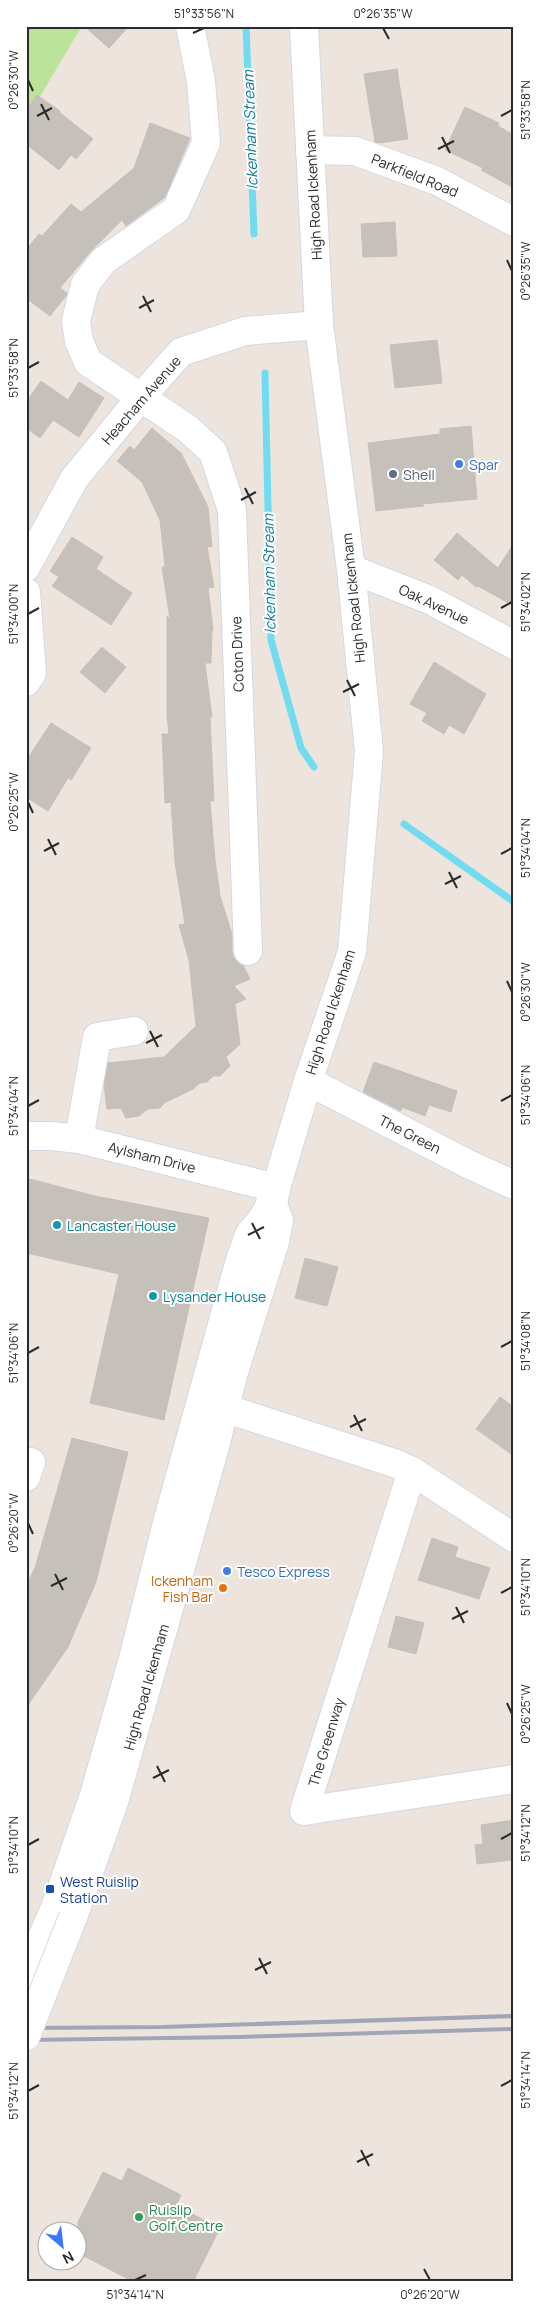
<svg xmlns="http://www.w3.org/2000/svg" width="540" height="2308" viewBox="0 0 540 2308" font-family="Manrope,sans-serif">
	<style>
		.green { fill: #bce39a }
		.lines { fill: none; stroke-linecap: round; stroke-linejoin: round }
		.stream { stroke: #71dcef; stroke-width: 7 }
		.building { fill: #c5c0b9; stroke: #c8c0b7 }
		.minor-casing { stroke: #d2d8e4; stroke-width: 30 }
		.secondary-casing { stroke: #d2d8e4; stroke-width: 30 }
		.minor { stroke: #fff; stroke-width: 28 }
		.secondary { stroke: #fff; stroke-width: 28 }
		.rail { stroke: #a0a6b5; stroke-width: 4 }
		.secondary-bridge-casing { stroke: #d2d8e4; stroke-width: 30; stroke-linecap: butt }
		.secondary-bridge { stroke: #fff; stroke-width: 28 }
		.ticks { fill: none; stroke: #2b2b2b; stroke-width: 2 }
		.shop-dot { fill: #3f7fe0; stroke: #fff; stroke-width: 2 }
		.service-dot { fill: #5c6f8a; stroke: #fff; stroke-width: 2 }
		.culture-dot { fill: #0f9aa8; stroke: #fff; stroke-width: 2 }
		.food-dot { fill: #e8710a; stroke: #fff; stroke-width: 2 }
		.transit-dot { fill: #1a4fb4; stroke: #fff; stroke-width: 2 }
		.leisure-dot { fill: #2e9e5b; stroke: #fff; stroke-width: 2 }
		.labels { text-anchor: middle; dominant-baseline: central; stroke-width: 4; stroke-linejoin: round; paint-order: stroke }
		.street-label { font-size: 14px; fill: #2b2b2b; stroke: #fff }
		.shop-label { font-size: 14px; fill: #366cbe; stroke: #fff; text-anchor: start }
		.service-label { font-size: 14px; fill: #4e5e75; stroke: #fff; text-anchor: start }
		.culture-label { font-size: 14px; fill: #0d838f; stroke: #fff; text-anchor: start }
		.food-label { font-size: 14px; fill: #c56008; stroke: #fff; text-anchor: end }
		.transit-label { font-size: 14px; fill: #164399; stroke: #fff; text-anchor: start }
		.leisure-label { font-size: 14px; fill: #27864d; stroke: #fff; text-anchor: start }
		.water-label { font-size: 15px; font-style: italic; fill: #0d7c9d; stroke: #fff }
		.neatline { fill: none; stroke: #2b2b2b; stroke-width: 2 }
		.ticks-label { font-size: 12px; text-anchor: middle; fill: #2b2b2b }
	</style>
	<rect width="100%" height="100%" fill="#ede4dd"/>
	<path class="green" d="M26 26H82L26 120Z"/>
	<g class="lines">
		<path class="stream" d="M246 26 254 234
			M265 373 271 640 301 748 314 767
			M404 824 514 902"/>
	</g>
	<path class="building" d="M84 26H129L109 48Z
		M397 69 408 139 379 143 375 142 364 74Z
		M37 95 60 111 59 112 93 139 76 159 71 155 59 170 26 144V111Z
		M465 107 499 123 498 126 514 135V188L481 170 483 168 445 150Z
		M150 123 190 138 165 197 126 226 122 220 91 251 60 288 67 293 66 296 50 316 26 298V250L39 234 42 236 71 204 81 212 134 168Z
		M395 222 397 256 363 257 361 224Z
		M437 340 442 383 395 388 390 345Z
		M41 381 68 400 79 382 104 398 79 437 53 420 40 438 26 428V402Z
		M471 426 477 499 422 504 424 506 376 511 368 443 440 434V429Z
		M152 428 181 453 208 507 212 546 207 547 214 587 208 588 213 630H212L211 663H205L212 717H210L214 801H210L215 860 220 896 232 934V952L235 960 243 965 250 979 234 986 246 999 235 1004 240 1044 226 1057 230 1066 220 1076H213L207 1082 200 1083 193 1089 164 1103 160 1108 148 1109 139 1116 126 1118 121 1108 107 1109 104 1085 108 1063 164 1057 196 1026 189 960 179 925 185 924 175 862 171 802 165 803 162 734H169L167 716V616L170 619 162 567H165L160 520 142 482 117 461 130 446 134 450Z
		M457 533 498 568 514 543V606L478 586 476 587 462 575 458 580 434 560Z
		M72 537 103 557 96 569 132 593 111 625 52 586 59 577 50 571Z
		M102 647 126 667 105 693 80 672Z
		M434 662 486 694 464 734 449 725 444 734 422 721 427 713 410 704Z
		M51 723 91 748 71 780 68 778 48 811 26 797V761Z
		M374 1062 457 1091 451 1112 429 1105 425 1116 402 1107 401 1111 363 1092Z
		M26 1178 95 1196 209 1218 164 1420 90 1403 119 1274 26 1253Z
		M305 1258 338 1267 327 1306 295 1298Z
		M500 1397 514 1407V1456L476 1429Z
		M72 1438 128 1452 96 1582 68 1647 26 1708V1585L35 1568Z
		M432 1538 458 1547 455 1557 490 1568 479 1599 418 1580Z
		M396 1616 424 1623 416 1654 388 1647Z
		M514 1820V1860L477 1864 475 1845 483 1844 481 1825Z
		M128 2168 181 2195 176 2206 220 2228 193 2282H134L78 2253V2222L103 2172 122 2181Z"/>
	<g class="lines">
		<defs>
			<path id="minor" d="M190 26 201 81 206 143 176 210 103 261 85 285 76 321 79 341 88 362 188 429 213 452 232 510 248 951
				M310 150 355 151 437 181 514 222
				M26 567 74 479 141 397 181 352 245 331 319 325
				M351 569 430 600 514 645
				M26 592 32 673 26 682
				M308 1081 468 1164 514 1185
				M26 1136H51L79 1139 276 1188
				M79 1139 97 1037 134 1031
				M202 1401 394 1463 412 1471 514 1538
				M412 1471 304 1811 514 1779
				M26 1477 31 1462"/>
			<path id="secondary" d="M73 1917 114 1802 214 1450 233 1375 275 1242 279 1220 273 1205 276 1188 308 1081 352 952 369 751 351 569 319 325 304 26
				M26 1974 55 1908 94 1795 133 1659 167 1523 240 1260 249 1235 265 1215 276 1190"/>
		</defs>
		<use href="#minor" class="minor-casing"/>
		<use href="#secondary" class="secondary-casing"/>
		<use href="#minor" class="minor"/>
		<use href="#secondary" class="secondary"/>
		<path class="rail" d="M26 2028 162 2027 514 2016
			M26 2040 240 2037 514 2029"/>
		<defs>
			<path id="secondary-bridge" d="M26 2036 73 1917"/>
		</defs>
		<use href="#secondary-bridge" class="secondary-bridge-casing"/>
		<use href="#secondary-bridge" class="secondary-bridge"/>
	</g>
	<path class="ticks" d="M383 28 389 39M193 33 204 28M28 80 33 91M41 104 49 120M37 116 52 108M501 116 512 110M442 137 450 153M438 149 454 141M507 260 512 271M143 296 151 312M139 308 154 300M28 368 39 362M245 488 253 504M241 500 256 492M501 608 512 602M28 614 39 608M347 680 355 696M343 692 359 684M28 802 33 813M48 839 56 855M44 851 59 843M501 854 512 848M449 872 457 888M445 884 461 876M507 981 512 992M150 1031 158 1047M146 1043 162 1035M501 1101 512 1095M28 1106 39 1100M252 1223 260 1239M248 1235 264 1227M501 1347 512 1341M28 1353 39 1347M354 1415 362 1431M350 1427 366 1419M28 1523 33 1534M55 1574 63 1590M51 1586 67 1578M501 1593 512 1587M456 1607 464 1623M452 1619 468 1611M507 1703 512 1714M157 1766 165 1782M153 1778 169 1770M501 1839 512 1833M28 1845 39 1839M259 1958 267 1974M255 1970 271 1962M501 2086 512 2080M28 2091 39 2085M361 2150 369 2166M357 2162 373 2154M424 2269 430 2280M135 2280 146 2275"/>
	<g class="shop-dot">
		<circle cx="459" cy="464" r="5"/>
		<circle cx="227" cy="1571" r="5"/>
	</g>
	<circle class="service-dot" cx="393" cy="474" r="5"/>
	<g class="culture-dot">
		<circle cx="57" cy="1225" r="5"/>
		<circle cx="153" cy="1296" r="5"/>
	</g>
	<circle class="food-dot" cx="223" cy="1588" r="5"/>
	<rect class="transit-dot" x="45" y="1884" width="10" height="10" rx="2.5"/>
	<circle class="leisure-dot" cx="139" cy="2217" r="5"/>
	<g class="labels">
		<g class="street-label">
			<text transform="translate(415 175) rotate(22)">Parkfield Road</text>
			<text transform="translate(313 195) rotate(-93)">High Road Ickenham</text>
			<text transform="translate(141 400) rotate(-49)">Heacham Avenue</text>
			<text transform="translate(353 598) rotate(-96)">High Road Ickenham</text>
			<text transform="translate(434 604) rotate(25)">Oak Avenue</text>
			<text transform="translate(237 654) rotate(-92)">Coton Drive</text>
			<text transform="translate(330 1012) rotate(-72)">High Road Ickenham</text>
			<text transform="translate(410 1134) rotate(27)">The Green</text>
			<text transform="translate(152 1157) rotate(14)">Aylsham Drive</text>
			<text transform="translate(146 1687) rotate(-74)">High Road Ickenham</text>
			<text transform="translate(326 1742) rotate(-73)">The Greenway</text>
		</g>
		<g class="shop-label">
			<text x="469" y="464">Spar</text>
			<text x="237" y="1571">Tesco Express</text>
		</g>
		<g class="service-label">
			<text x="403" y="474">Shell</text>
		</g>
		<g class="culture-label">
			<text x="67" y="1225">Lancaster House</text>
			<text x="163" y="1296">Lysander House</text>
		</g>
		<g class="food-label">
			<text x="213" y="1580">Ickenham<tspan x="213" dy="16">Fish Bar</tspan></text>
		</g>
		<g class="transit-label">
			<text x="60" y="1881">West Ruislip<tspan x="60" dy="16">Station</tspan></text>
		</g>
		<g class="leisure-label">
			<text x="149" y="2209">Ruislip<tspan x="149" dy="16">Golf Centre</tspan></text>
		</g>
		<g class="water-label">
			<text transform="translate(250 130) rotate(-92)">Ickenham Stream</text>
			<text transform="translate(269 574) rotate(-91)">Ickenham Stream</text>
		</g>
	</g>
	<rect width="540" height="2308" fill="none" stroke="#ffffff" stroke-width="55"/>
	<g transform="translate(62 2246) rotate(152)"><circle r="24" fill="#ffffff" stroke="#aaaaaa"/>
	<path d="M0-4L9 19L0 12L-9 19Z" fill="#3d77fa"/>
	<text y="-8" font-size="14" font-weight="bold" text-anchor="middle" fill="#2b2b2b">N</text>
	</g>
	<rect x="28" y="28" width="484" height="2252" class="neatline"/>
	<g class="ticks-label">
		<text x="204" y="18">51°33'56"N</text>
		<text x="383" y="18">0°26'35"W</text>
		<text transform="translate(14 80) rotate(-90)" y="4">0°26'30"W</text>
		<text transform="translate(526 110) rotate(-90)" y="4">51°33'58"N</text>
		<text transform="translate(526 271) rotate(-90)" y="4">0°26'35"W</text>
		<text transform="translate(14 368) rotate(-90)" y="4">51°33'58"N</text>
		<text transform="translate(526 602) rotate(-90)" y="4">51°34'02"N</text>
		<text transform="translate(14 614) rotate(-90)" y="4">51°34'00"N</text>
		<text transform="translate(14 802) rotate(-90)" y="4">0°26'25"W</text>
		<text transform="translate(526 848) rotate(-90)" y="4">51°34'04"N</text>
		<text transform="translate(526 992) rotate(-90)" y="4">0°26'30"W</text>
		<text transform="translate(526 1095) rotate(-90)" y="4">51°34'06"N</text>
		<text transform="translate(14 1106) rotate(-90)" y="4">51°34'04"N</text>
		<text transform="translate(526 1341) rotate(-90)" y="4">51°34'08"N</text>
		<text transform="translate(14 1353) rotate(-90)" y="4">51°34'06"N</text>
		<text transform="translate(14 1523) rotate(-90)" y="4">0°26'20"W</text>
		<text transform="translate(526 1587) rotate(-90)" y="4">51°34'10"N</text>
		<text transform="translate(526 1714) rotate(-90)" y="4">0°26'25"W</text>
		<text transform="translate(526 1833) rotate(-90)" y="4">51°34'12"N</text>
		<text transform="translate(14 1845) rotate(-90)" y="4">51°34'10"N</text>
		<text transform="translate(526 2080) rotate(-90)" y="4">51°34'14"N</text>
		<text transform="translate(14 2091) rotate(-90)" y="4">51°34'12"N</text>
		<text x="135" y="2299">51°34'14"N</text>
		<text x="430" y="2299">0°26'20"W</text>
	</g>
</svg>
